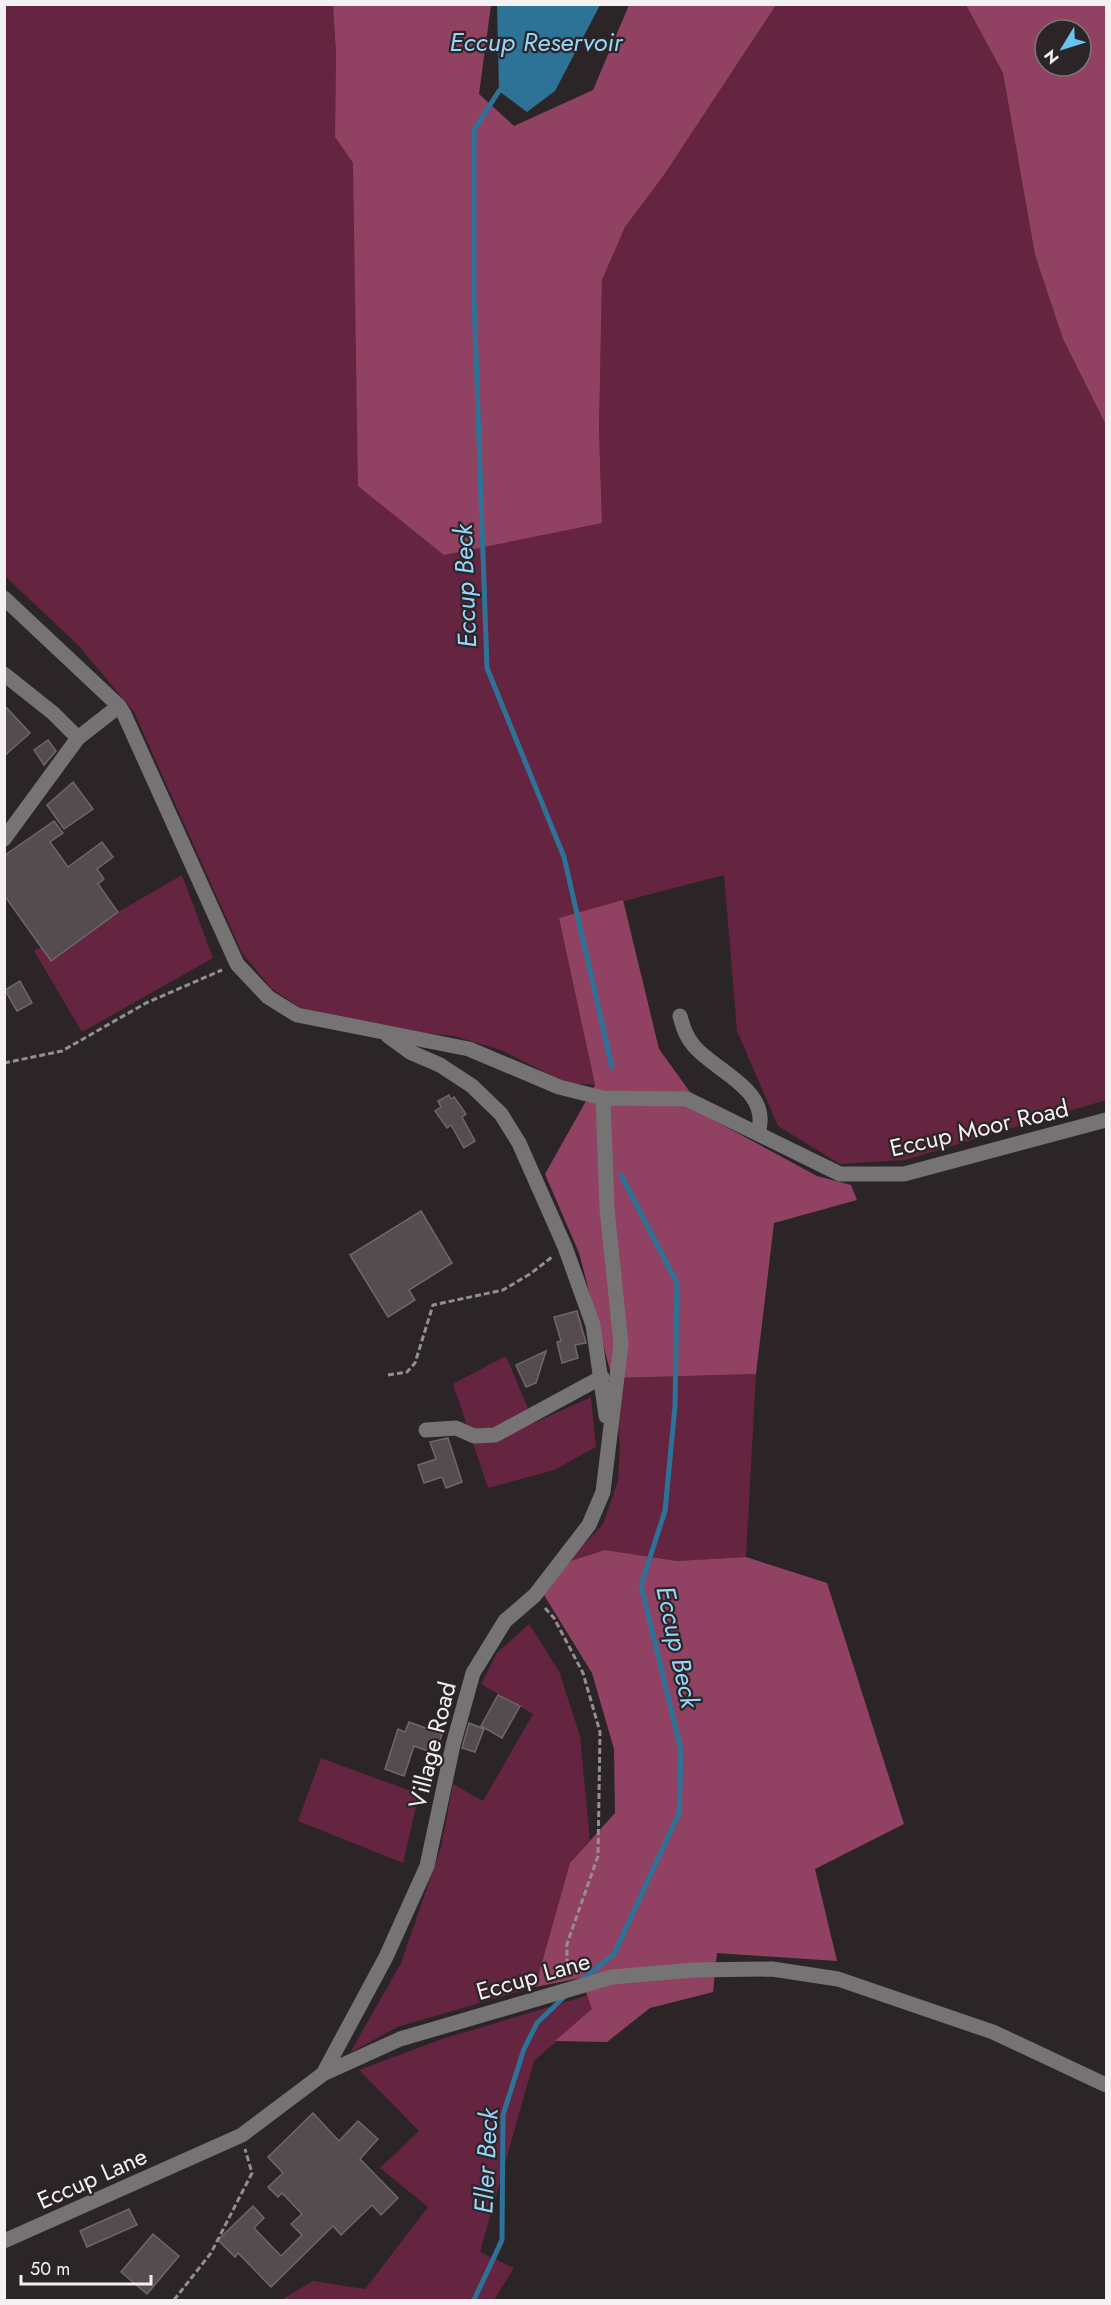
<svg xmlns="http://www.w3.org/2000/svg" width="1111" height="2305" viewBox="0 0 1111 2305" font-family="Jost,sans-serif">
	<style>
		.green { fill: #652440 }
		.forest { fill: #914262; fill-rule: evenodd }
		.water { fill: #2c7397 }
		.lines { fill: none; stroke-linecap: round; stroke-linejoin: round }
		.stream { stroke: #2c7397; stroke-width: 5 }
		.building { fill: #544c4f; stroke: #6f6769; stroke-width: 1.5 }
		.path { stroke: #948e90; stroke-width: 3; stroke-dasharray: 6 3; stroke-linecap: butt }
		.minor { stroke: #767374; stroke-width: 15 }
		.labels { text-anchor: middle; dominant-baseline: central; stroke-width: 4.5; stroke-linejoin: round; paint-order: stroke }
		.street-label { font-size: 24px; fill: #f5f0f2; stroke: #2c2527 }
		.water-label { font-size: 26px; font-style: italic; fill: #94d6fc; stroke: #2c2527 }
	</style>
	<rect width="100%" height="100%" fill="#2c2527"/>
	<path class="green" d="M4 5H333L336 53 335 137 602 523 599 429 602 280 625 227 664 175 776 5H966L1003 73 1035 255 1063 339 1106 425V1100L905 1160 840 1164 778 1126 737 1031 724 875 559 918 595 1085 566 1083 501 1050 454 1036 380 1028 300 1008 271 988 242 953 134 712 79 646 5 576Z
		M182 875 213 958 82 1032 34 951 42 947 52 960 118 912Z
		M506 1356 534 1423 591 1397 596 1447 554 1470 488 1488 453 1384Z
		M756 1374 746 1557 677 1561 605 1550 567 1562 603 1524 618 1481 620 1446 612 1378Z
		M529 1624 559 1671 580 1736 590 1840 570 1863 535 1987 397 2027 350 2053 401 1963 441 1847 453 1784 483 1801 533 1714 481 1684 497 1653Z
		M321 1758 419 1794 403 1863 298 1821Z
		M589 1995 593 2009 534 2061 480 2252 514 2268 494 2300H281L313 2281 365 2289 428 2207 380 2168 419 2131 359 2070 442 2039Z"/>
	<path class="forest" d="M333 5H491L479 94 514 126 593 90 629 5H776L664 175 625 227 602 280 599 429 602 523 444 555 358 486 353 163 335 137 336 53Z
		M966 5H1106V425L1063 339 1035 255 1003 73ZM1045 30H1081V66H1045Z
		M623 900 659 1049 708 1117 817 1176 851 1185 857 1200 774 1223 756 1374 612 1378 579 1253 545 1174 595 1085 559 918Z
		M605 1550 677 1561 746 1557 827 1583 904 1824 815 1869 837 1961 717 1953 713 1992 650 2008 607 2042 555 2041 592 2009 581 1978 535 1987 570 1863 615 1813 614 1749 592 1673 544 1595 567 1562Z"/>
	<path class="water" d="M497 5H600L555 91 527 112 499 91Z"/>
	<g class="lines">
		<path class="stream" d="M499 91 474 130V299L487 668 564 857 612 1067
			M580 1981 614 1954 679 1813 681 1750 641 1585 665 1511 675 1406 677 1283 621 1175
			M474 2300 502 2240 503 2115 524 2049 537 2023 565 1996"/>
	</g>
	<path class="building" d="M4 705 30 733 4 756Z
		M48 740 56 751 44 765 34 750Z
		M73 782 93 809 64 829 47 805Z
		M54 821 63 833 50 842 68 867 102 842 113 857 97 869 104 879 98 884 118 912 51 961 4 895V856Z
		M20 981 32 1003 17 1011 5 990Z
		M449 1095 451 1099 454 1097 466 1114 462 1117 475 1141 464 1148 451 1125 447 1128 435 1111 441 1107 438 1101Z
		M421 1211 452 1263 409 1290 415 1300 388 1317 350 1255Z
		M577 1311 586 1343 575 1345 578 1358 562 1363 557 1342 561 1341 554 1317Z
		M546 1351 536 1383 526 1387 516 1365Z
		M448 1438 462 1482 446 1488 442 1477 424 1483 418 1465 436 1459 430 1442Z
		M498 1695 520 1706 502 1738 481 1726Z
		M409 1722 442 1734 436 1754 414 1746 404 1776 385 1769 398 1729 405 1732Z
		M469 1723 484 1729 475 1752 462 1748Z
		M313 2113 339 2141 358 2121 378 2139 360 2159 398 2198 381 2215 372 2205 341 2235 333 2226 271 2287 238 2253 235 2257 218 2240 253 2206 264 2218 254 2228 281 2256 302 2235 291 2224 302 2214 282 2193 278 2197 268 2187 283 2173 268 2157Z
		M129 2209 137 2225 87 2247 80 2231Z
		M153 2234 179 2256 147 2294 121 2272Z"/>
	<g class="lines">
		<path class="path" d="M4 1063 62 1051 146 1003 222 970
			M388 1375 407 1372 415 1363 433 1305 503 1290 530 1274 552 1257
			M545 1608 554 1618 583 1673 600 1732 598 1856 567 1944V1973
			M174 2300 211 2253 252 2173 245 2149"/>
		<path class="minor" d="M4 598 119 706 124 714 237 964 268 997 297 1015 469 1049 559 1087 603 1098 687 1099 840 1174H904L1106 1120
			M4 674 53 713 78 738
			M4 839 78 738 119 706
			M680 1016C683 1027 686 1037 694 1046 716 1072 772 1090 758 1133
			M388 1036 410 1052 440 1065 472 1086 501 1114 519 1143 565 1247 593 1325 606 1416
			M426 1430 456 1428 474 1436 495 1435 602 1377
			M323 2074 386 1957 427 1866 453 1745 473 1673 505 1621 535 1595 589 1525 603 1492 621 1344 607 1209 603 1098
			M4 2241 242 2135 323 2074 400 2039 612 1977 694 1970 772 1969 838 1979 993 2032 1106 2085"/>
	</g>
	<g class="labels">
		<g class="street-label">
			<text transform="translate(979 1128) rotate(-13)">Eccup Moor Road</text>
			<text transform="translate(432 1745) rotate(-76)">Village Road</text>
			<text transform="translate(533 1976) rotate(-16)">Eccup Lane</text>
			<text transform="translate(92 2178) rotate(-24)">Eccup Lane</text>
		</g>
		<g class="water-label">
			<text x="536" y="42">Eccup Reservoir</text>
			<text transform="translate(465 586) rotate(-92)">Eccup Beck</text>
			<text transform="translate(678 1647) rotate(78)">Eccup Beck</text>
			<text transform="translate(486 2161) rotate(-87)">Eller Beck</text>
		</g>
	</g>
	<rect width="1111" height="2305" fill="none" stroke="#f5f0f2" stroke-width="12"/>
	<g transform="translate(1063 48) rotate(232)"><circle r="28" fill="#2c2527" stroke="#7c7678" stroke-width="1.5"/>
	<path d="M0-4.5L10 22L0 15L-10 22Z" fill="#6bc3f2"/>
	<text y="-9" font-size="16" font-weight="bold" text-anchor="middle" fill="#f5f0f2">N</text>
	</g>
	<path d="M21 2275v9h130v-9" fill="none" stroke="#f5f0f2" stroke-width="3"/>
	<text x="30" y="2275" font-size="18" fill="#f5f0f2" stroke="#2c2527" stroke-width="4.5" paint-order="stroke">50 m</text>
</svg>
